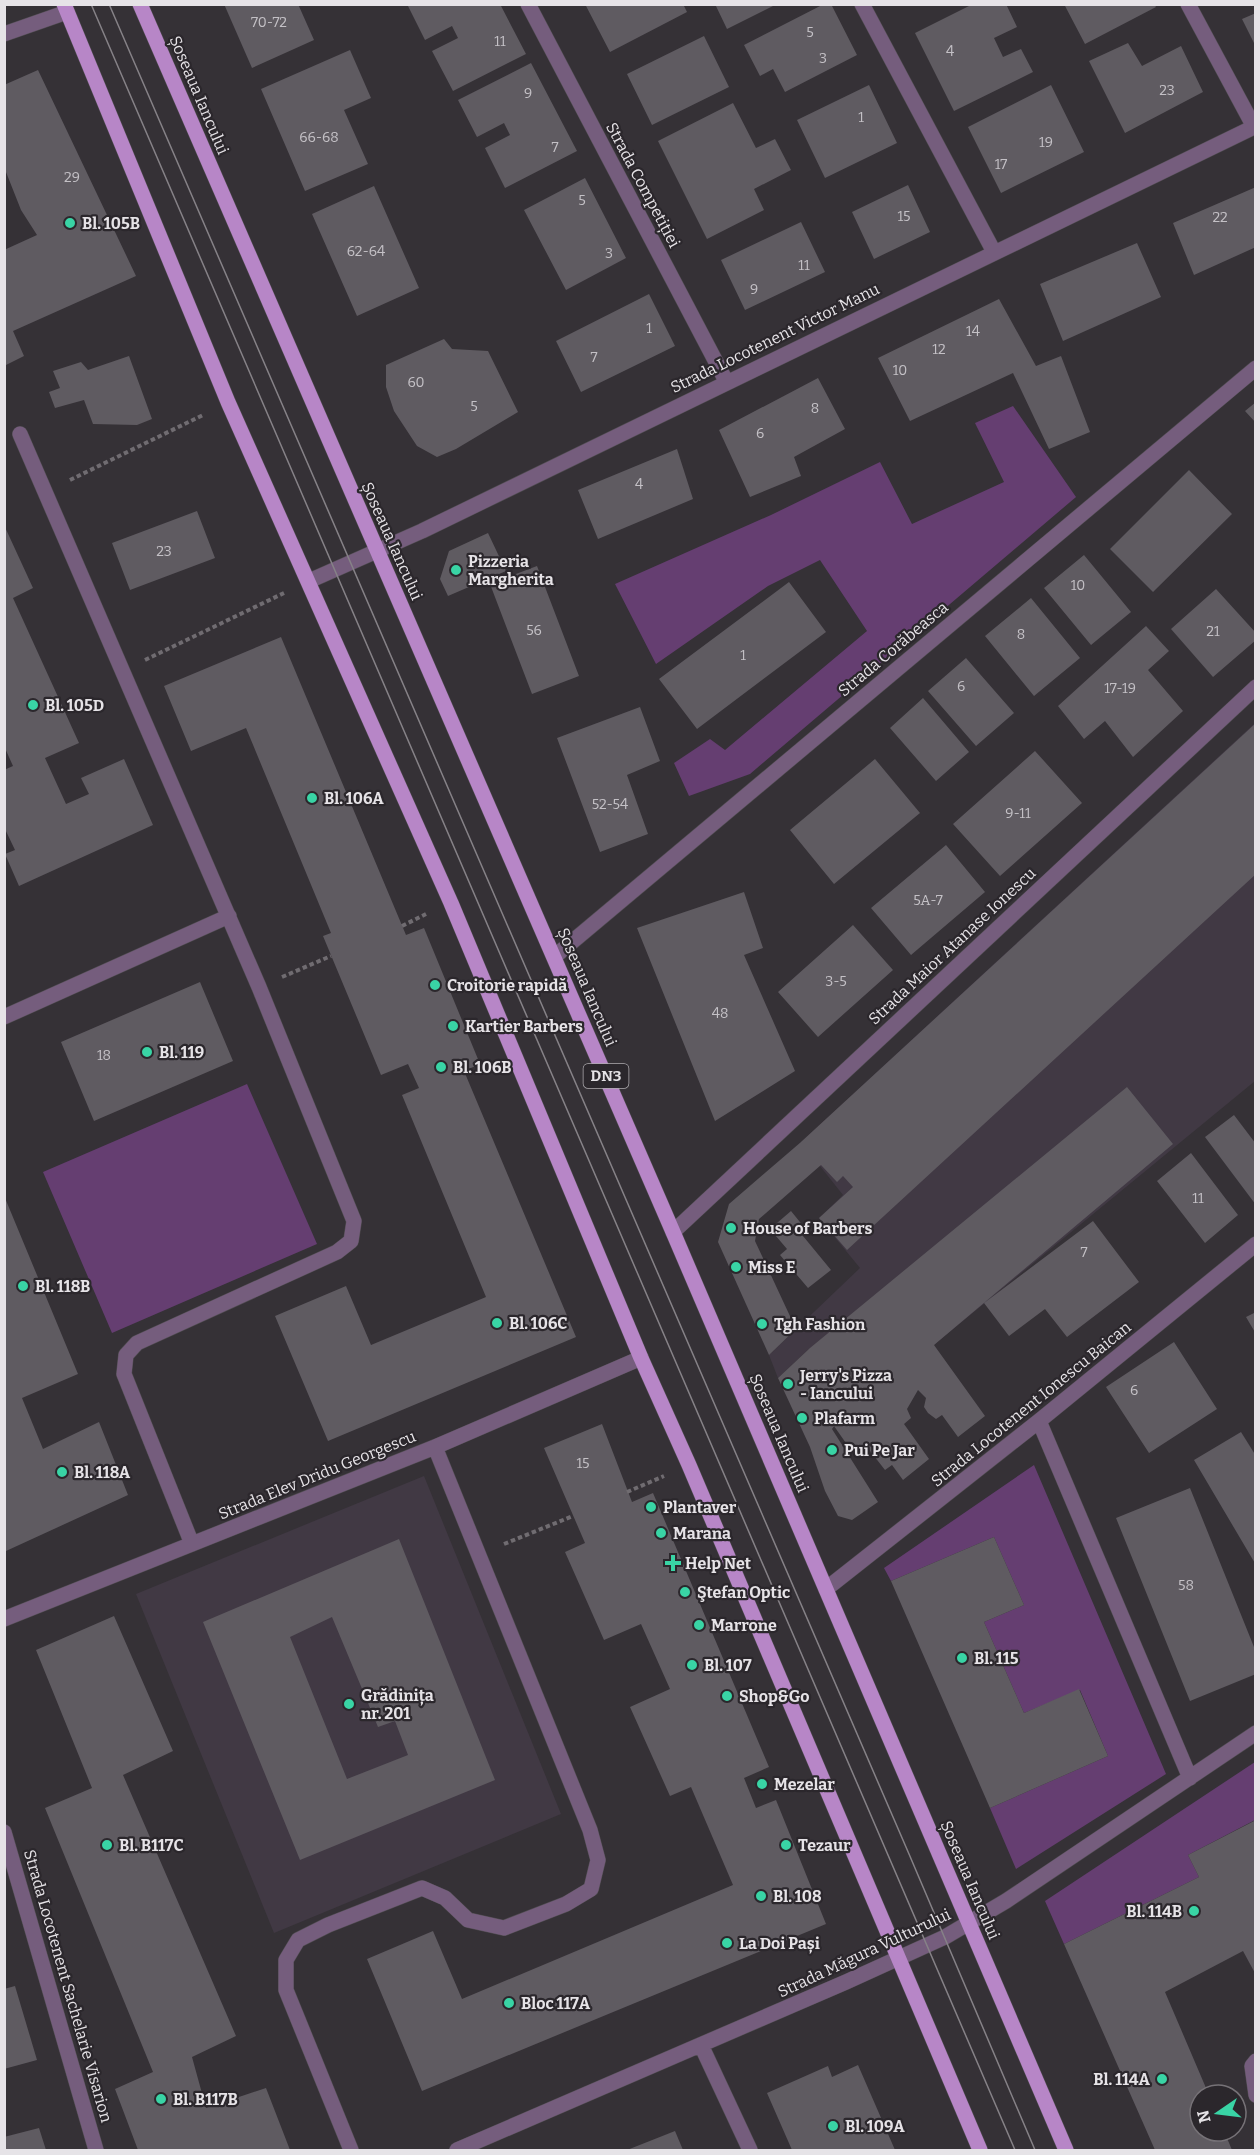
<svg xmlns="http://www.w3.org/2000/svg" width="1260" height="2155" viewBox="0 0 1260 2155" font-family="Bitter,serif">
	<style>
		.built { fill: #413944 }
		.green { fill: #653e71 }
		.building { fill: #5f5b61; fill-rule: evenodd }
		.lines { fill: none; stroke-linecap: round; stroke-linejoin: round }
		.minor-casing { stroke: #514d52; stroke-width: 16 }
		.major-casing { stroke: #514d52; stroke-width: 16 }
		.path { stroke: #706c71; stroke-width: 4; stroke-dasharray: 4.5 3; stroke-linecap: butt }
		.minor { stroke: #755d7d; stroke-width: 15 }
		.major { stroke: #b786c7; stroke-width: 15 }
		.tram { stroke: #868287; stroke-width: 1.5 }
		.poi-dot { fill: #39d4a5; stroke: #2b272c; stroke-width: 2 }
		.labels { text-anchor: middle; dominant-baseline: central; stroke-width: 4.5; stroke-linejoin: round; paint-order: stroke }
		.number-label { font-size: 14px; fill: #c4c1c6 }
		.shield { fill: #2b272c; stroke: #aeabaf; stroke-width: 1.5 }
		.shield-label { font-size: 15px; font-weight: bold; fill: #e6e3e7 }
		.street-label { font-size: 16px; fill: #e6e3e7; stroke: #2b272c }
		.poi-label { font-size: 16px; font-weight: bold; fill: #e6e3e7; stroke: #2b272c; text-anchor: start }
	</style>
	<rect width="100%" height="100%" fill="#353136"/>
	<path class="built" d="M1255 723V1081L857 1408 809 1349 778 1378 769 1355 860 1268 819 1218 843 1195 801 1142Z
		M424 1476 561 1814 274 1933 136 1594Z"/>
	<path class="green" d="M1013 406 1076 497 750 774 689 796 674 763 710 739 725 750 867 631 820 560 768 586 656 664 615 584 771 515 880 462 912 524 1004 482 975 423Z
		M247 1084 317 1244 112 1333 43 1172Z
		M1034 1465 1166 1774 1016 1869 990 1808 1108 1756 1080 1690 1024 1713 984 1622 1024 1605 994 1537 891 1581 884 1568Z
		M1255 1762V1820L1188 1855 1199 1877 1064 1944 1045 1901Z"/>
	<path class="building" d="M224 4H298L314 40 252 68Z
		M407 4H500L526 54 453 91 432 51 458 38 452 26 425 40Z
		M585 4H683L687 12 610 52Z
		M715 4H777L727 29Z
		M824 4H831L857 55 785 92 773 69 760 76 744 45Z
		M973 4H1006L1017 27 994 38 1003 57 1021 49 1033 72 954 111 915 33Z
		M1064 4H1154L1156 7 1085 44Z
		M1256 13V47L1242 19Z
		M704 36 729 87 652 125 627 74Z
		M1128 43 1142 66 1181 46 1203 92 1125 133 1089 61Z
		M350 50 371 98 344 110 368 164 305 191 261 89Z
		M531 63 577 151 505 188 485 148 510 135 504 123 477 137 458 100Z
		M38 70 136 276 13 331 24 356 4 366V250L37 235 21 210 4 167V85Z
		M869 85 897 143 825 178 797 120Z
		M1051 85 1084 152 1001 193 968 127Z
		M733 103 756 148 775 139 791 170 754 189 764 210 707 239 658 141Z
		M585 178 626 258 566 290 524 210Z
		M908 185 930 232 874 259 852 212Z
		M374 186 419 288 357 316 312 214Z
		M1256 187V247L1194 275 1173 223Z
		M801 222 825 272 745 310 721 260Z
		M1137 243 1161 297 1063 341 1040 284Z
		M649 294 675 346 581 392 556 341Z
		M999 299 1036 366 1061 356 1090 432 1049 449 1013 373 910 421 878 358Z
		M444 339 452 349 488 351 518 412 456 449 437 457 417 446 394 411 386 387V365Z
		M129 356 152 419 137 425 93 424 84 400 55 408 49 392 60 388 53 371 81 362 88 370Z
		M818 378 845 429 794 457 801 476 750 497 719 430Z
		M1256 402V423L1245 411Z
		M677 449 693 499 598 539 578 490Z
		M1189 470 1232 514 1153 592 1110 549Z
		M197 511 215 558 130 590 112 543Z
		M4 525 33 588 13 598 79 743 45 758 66 804 89 794 81 778 124 759 153 825 19 886 5 854 15 850 4 827V770L13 766 4 746Z
		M488 533 506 571 448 596 440 579 449 551Z
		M1084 555 1131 612 1091 645 1044 588Z
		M537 566 579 676 532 694 490 584Z
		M789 582 826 632 697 729 659 679Z
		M1216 589 1256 633V640L1213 677 1171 629Z
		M1031 598 1080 658 1034 696 985 636Z
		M1146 626 1169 651 1148 670 1183 711 1133 757 1105 721 1084 739 1058 706Z
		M281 637 406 935 424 928 480 1064 464 1071 576 1337 328 1441 275 1316 346 1286 371 1345 486 1297 402 1095 419 1088 408 1064 381 1075 323 936 331 933 246 728 191 751 164 686Z
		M966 658 1014 713 976 746 928 691Z
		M923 698 969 752 936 781 890 728Z
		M640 707 660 761 627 775 648 834 600 852 557 738Z
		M1256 723V874L847 1250 819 1218 853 1187 843 1176 837 1182 821 1165 759 1219 755 1241 796 1329 769 1355 718 1242 729 1204 801 1142Z
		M1035 751 1082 803 1000 876 953 824Z
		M875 759 920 813 834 884 790 830Z
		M946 845 985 892 911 955 871 908Z
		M744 892 763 948 744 955 795 1071 715 1121 637 928Z
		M853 925 893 970 818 1037 778 992Z
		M200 982 233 1061 94 1121 61 1042Z
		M1127 1087 1173 1144 934 1345 985 1416 958 1437 942 1415 936 1419 928 1413 924 1407 926 1398 918 1390 907 1409 911 1418 904 1424 929 1459 903 1480 892 1465 885 1470 867 1447 855 1456 834 1426 832 1429 878 1502 852 1520 838 1516 825 1491 810 1447 778 1378 810 1348Z
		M1234 1115 1256 1144V1205L1205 1137Z
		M1191 1153 1238 1215 1205 1243 1157 1181Z
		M5 1198 78 1374 22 1398 43 1449 99 1422 128 1495 6 1551Z
		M791 1211 808 1232 803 1236 831 1270 808 1288 780 1255 787 1249 770 1229Z
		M1093 1221 1139 1282 1067 1337 1045 1309 1009 1336 984 1303Z
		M1256 1312V1334L1246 1317Z
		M1174 1342 1217 1409 1149 1453 1106 1387Z
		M602 1424 632 1502 653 1493 769 1767 744 1778 756 1808 776 1800 826 1924 422 2091 367 1959 433 1931 462 1999 733 1885 691 1787 670 1796 630 1707 670 1689 641 1624 604 1640 565 1552 585 1543 544 1448Z
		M1241 1432 1256 1456V1565L1194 1460Z
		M1190 1488 1256 1652V1674L1190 1701 1116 1518Z
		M994 1537 1024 1605 984 1622 1024 1713 1079 1689 1108 1756 990 1808 891 1581Z
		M399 1539 495 1780 300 1860 203 1622ZM332 1617 378 1727 395 1721 408 1755 347 1779 290 1637Z
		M114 1616 173 1751 123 1775 236 2036 192 2057 206 2108 266 2088 290 2150H138L115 2089 153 2072 45 1808 92 1788 36 1650Z
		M1256 1820V1975L1243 1951 1165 1992 1209 2095H1200V2131H1224L1232 2150H1155L1064 1944 1199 1877 1188 1855Z
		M15 1986 37 2060 4 2069V1989Z
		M858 2065 895 2150H792L767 2093 828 2066 832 2077Z
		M39 2128 46 2150H4V2137Z
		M675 2131 683 2150H627Z"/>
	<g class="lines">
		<defs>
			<path id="minor" d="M528 4 726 381
				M862 4 994 252
				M1188 4 1254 127
				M4 34 67 12
				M20 434 259 987 354 1221 351 1241 337 1252 137 1343 126 1355 124 1374 192 1544
				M309 581 422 531 1256 126
				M554 957 1256 368
				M4 1017 229 916
				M673 1232 1256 687
				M1039 1421 1190 1778
				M826 1589 1039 1421 1256 1244
				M4 1619 435 1447 641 1358
				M4 1832 96 2150
				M701 2045 750 2150
				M1256 2061 1252 2066 1256 2095
				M351 2150 286 1990V1960L298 1940 328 1925 422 1888 445 1898 468 1920 504 1928 566 1904 591 1889 598 1860 590 1830 435 1447
				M457 2150 846 1982 945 1937 1006 1901 1256 1733"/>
			<path id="major" d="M64 4 228 402 451 903 641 1358 689 1465 980 2150
				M140 4 673 1232 1066 2150"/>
		</defs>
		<use href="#minor" class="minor-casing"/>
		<use href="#major" class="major-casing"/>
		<path class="path" d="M70 480 203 415
			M145 660 284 593
			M402 926 426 914
			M282 977 331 956
			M627 1492 664 1476
			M504 1544 573 1516"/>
		<use href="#minor" class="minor"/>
		<use href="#major" class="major"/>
		<path class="tram" d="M91 4 1015 2150
			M109 4 909 1854 1035 2150"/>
	</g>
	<g class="poi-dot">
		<circle cx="70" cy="223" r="6"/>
		<circle cx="456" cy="570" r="6"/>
		<circle cx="33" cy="705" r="6"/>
		<circle cx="312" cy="798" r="6"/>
		<circle cx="435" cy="985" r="6"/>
		<circle cx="453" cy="1026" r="6"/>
		<circle cx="147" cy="1052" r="6"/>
		<circle cx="441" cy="1067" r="6"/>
		<circle cx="731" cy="1228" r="6"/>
		<circle cx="736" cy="1267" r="6"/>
		<circle cx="23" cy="1286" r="6"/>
		<circle cx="497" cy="1323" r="6"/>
		<circle cx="762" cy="1324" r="6"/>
		<circle cx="788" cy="1384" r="6"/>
		<circle cx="802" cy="1418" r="6"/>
		<circle cx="832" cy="1450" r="6"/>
		<circle cx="62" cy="1472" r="6"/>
		<circle cx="651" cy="1507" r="6"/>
		<circle cx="661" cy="1533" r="6"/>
		<path d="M670 1554h6v6h6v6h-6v6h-6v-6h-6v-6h6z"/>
		<circle cx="685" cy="1592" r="6"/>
		<circle cx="699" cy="1625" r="6"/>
		<circle cx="962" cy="1658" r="6"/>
		<circle cx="692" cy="1665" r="6"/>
		<circle cx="727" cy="1696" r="6"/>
		<circle cx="349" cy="1704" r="6"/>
		<circle cx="762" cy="1784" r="6"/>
		<circle cx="107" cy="1845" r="6"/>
		<circle cx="786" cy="1845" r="6"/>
		<circle cx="761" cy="1896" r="6"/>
		<circle cx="1194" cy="1911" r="6"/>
		<circle cx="727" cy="1943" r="6"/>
		<circle cx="509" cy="2003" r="6"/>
		<circle cx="1162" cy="2079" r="6"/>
		<circle cx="161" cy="2099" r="6"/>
		<circle cx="833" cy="2126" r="6"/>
	</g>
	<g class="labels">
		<g class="number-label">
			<text x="269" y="22">70-72</text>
			<text x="810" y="32">5</text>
			<text x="500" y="41">11</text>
			<text x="950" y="51">4</text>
			<text x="823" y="58">3</text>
			<text x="1167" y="90">23</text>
			<text x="528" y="93">9</text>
			<text x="861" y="117">1</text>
			<text x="319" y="137">66-68</text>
			<text x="1046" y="142">19</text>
			<text x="555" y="147">7</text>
			<text x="1001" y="164">17</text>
			<text x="72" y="177">29</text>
			<text x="582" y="200">5</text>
			<text x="904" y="216">15</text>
			<text x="1220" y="217">22</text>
			<text x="366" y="251">62-64</text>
			<text x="609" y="253">3</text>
			<text x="804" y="265">11</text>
			<text x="754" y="289">9</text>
			<text x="649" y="328">1</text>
			<text x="973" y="331">14</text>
			<text x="939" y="349">12</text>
			<text x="594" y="357">7</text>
			<text x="900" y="370">10</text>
			<text x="416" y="382">60</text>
			<text x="474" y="406">5</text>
			<text x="815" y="408">8</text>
			<text x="760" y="433">6</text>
			<text x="639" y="484">4</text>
			<text x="164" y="551">23</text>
			<text x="1078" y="585">10</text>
			<text x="534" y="630">56</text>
			<text x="1213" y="631">21</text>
			<text x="1021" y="634">8</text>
			<text x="743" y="655">1</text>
			<text x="961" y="686">6</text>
			<text x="1120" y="688">17-19</text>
			<text x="610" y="804">52-54</text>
			<text x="1018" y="813">9-11</text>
			<text x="928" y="900">5A-7</text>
			<text x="836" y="981">3-5</text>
			<text x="720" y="1013">48</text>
			<text x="104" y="1055">18</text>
			<text x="1198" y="1198">11</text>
			<text x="1084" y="1252">7</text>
			<text x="1134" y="1390">6</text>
			<text x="583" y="1463">15</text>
			<text x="1186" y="1585">58</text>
		</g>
		<rect class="shield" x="583.5" y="1064" width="45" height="24" rx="4.5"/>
		<g class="shield-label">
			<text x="606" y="1076">DN3</text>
		</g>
		<g class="street-label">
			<text transform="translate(199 95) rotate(67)">Șoseaua Iancului</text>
			<text transform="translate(643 185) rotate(62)">Strada Competiției</text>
			<text transform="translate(775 338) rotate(-26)">Strada Locotenent Victor Manu</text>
			<text transform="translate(392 541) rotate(66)">Șoseaua Iancului</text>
			<text transform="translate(893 649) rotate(-40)">Strada Corăbeasca</text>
			<text transform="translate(952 946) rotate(-43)">Strada Maior Atanase Ionescu</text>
			<text transform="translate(587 987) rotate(67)">Șoseaua Iancului</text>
			<text transform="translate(1031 1404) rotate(-39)">Strada Locotenent Ionescu Baican</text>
			<text transform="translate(779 1433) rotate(67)">Șoseaua Iancului</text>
			<text transform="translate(317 1475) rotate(-22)">Strada Elev Dridu Georgescu</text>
			<text transform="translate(970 1880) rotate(67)">Șoseaua Iancului</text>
			<text transform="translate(864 1953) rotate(-25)">Strada Măgura Vulturului</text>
			<text transform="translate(68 1986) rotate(74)">Strada Locotenent Sachelarie Visarion</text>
		</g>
		<g class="poi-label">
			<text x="82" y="223">Bl. 105B</text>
			<text x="468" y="561">Pizzeria<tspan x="468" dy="18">Margherita</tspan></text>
			<text x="45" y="705">Bl. 105D</text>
			<text x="324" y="798">Bl. 106A</text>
			<text x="447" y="985">Croitorie rapidă</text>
			<text x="465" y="1026">Kartier Barbers</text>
			<text x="159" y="1052">Bl. 119</text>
			<text x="453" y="1067">Bl. 106B</text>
			<text x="743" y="1228">House of Barbers</text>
			<text x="748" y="1267">Miss E</text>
			<text x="35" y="1286">Bl. 118B</text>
			<text x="509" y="1323">Bl. 106C</text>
			<text x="774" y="1324">Tgh Fashion</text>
			<text x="800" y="1375">Jerry's Pizza<tspan x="800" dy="18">- Iancului</tspan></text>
			<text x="814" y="1418">Plafarm</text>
			<text x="844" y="1450">Pui Pe Jar</text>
			<text x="74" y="1472">Bl. 118A</text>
			<text x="663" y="1507">Plantaver</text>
			<text x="673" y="1533">Marana</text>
			<text x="685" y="1563">Help Net</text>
			<text x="697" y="1592">Ştefan Optic</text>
			<text x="711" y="1625">Marrone</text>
			<text x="974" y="1658">Bl. 115</text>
			<text x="704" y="1665">Bl. 107</text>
			<text x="361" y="1695">Grădinița<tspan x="361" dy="18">nr. 201</tspan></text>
			<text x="739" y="1696">Shop&amp;Go</text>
			<text x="774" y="1784">Mezelar</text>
			<text x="119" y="1845">Bl. B117C</text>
			<text x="798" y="1845">Tezaur</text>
			<text x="773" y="1896">Bl. 108</text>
			<text x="1182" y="1911" text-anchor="end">Bl. 114B</text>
			<text x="739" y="1943">La Doi Pași</text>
			<text x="521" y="2003">Bloc 117A</text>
			<text x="1150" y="2079" text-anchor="end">Bl. 114A</text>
			<text x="173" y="2099">Bl. B117B</text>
			<text x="845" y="2126">Bl. 109A</text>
		</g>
	</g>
	<rect width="1260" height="2155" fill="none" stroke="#e6e3e7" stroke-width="12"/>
	<g transform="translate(1218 2113) rotate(256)"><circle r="28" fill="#2b272c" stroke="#767277" stroke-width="1.5"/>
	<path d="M0-4.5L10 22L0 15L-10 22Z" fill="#39d4a5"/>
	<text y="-9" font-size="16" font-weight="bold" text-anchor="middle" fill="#e6e3e7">N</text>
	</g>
</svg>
